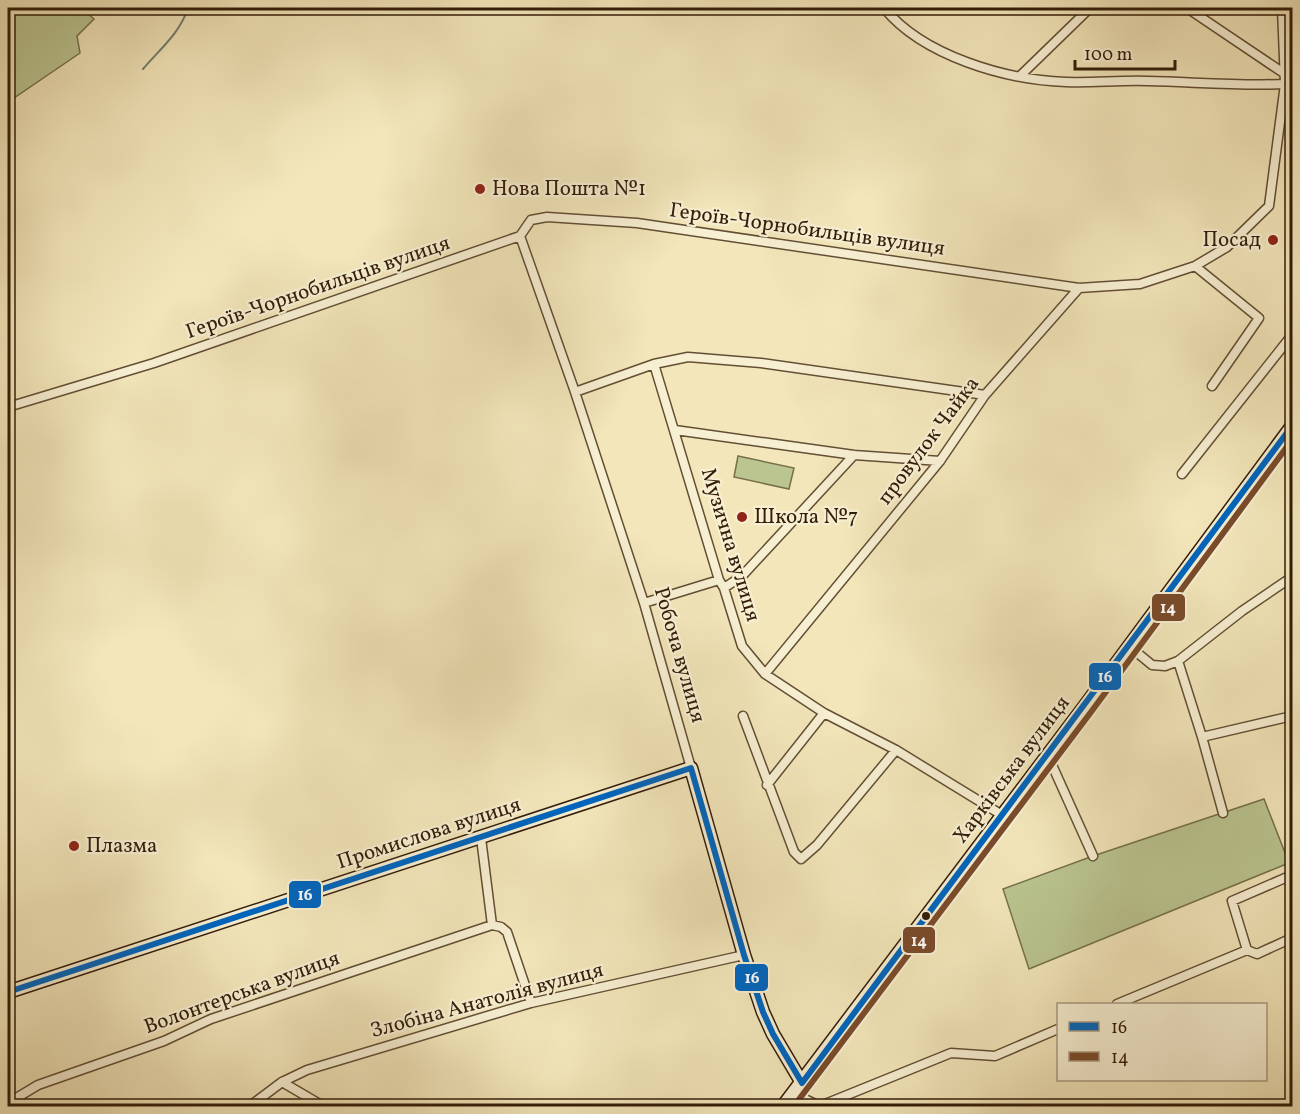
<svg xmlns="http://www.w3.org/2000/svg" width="1300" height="1114" viewBox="0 0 1300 1114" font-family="Vollkorn,serif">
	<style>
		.green { fill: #bac590; stroke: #76704c; stroke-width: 1.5 }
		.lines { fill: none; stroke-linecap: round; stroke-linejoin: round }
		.stream { stroke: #727d70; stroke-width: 2 }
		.street-casing { stroke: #634e34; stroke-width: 11 }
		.secondary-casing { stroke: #331c08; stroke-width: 15 }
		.street { stroke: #f7efd2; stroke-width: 8 }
		.secondary { stroke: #f7efd2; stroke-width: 12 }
		.bus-1-casing { stroke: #f7efd2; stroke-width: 10 }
		.bus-2-casing { stroke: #f7efd2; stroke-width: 10 }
		.bus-1 { stroke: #0065bd; stroke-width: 6 }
		.bus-2 { stroke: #7a4b2a; stroke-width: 6 }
		.poi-dot { fill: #8f2418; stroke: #f7efd2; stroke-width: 2 }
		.bus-dot { fill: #331c08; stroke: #f7efd2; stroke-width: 2 }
		.labels { text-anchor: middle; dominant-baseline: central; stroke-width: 4.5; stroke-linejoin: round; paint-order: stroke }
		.poi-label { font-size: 21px; fill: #331c08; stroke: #f7efd2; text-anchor: start }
		.street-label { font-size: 21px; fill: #331c08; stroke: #f7efd2 }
		.line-badge { stroke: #f7efd2; stroke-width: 2 }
		.badge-label { font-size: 16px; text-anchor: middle; font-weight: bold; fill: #fff }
	</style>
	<rect width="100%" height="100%" fill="#f2e6ba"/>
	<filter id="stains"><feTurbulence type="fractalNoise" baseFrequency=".00333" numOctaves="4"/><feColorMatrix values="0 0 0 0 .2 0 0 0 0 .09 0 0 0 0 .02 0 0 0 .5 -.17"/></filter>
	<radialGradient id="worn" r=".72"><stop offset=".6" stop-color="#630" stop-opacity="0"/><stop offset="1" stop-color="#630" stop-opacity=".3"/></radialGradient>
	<path class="green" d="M8 8H73L85 11 94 19 77 36 80 53 8 102Z
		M738 456 794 468 789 489 734 477Z
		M1264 799 1289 863 1029 969 1003 889 1093 856Z"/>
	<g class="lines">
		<path class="stream" d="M143 69C160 49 180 33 188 8"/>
		<defs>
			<path id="street" d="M884 8C923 56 1006 80 1066 82 1093 83 1120 80 1148 81 1194 82 1239 86 1285 84
				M1187 8 1285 74
				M1020 76 1090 8
				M520 236 575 392 644 603 691 768
				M1195 266 1259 318 1212 386
				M654 364 719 580 724 588 742 646 765 674 824 713 896 750 1002 815
				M575 392 654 364 688 357 761 363 985 395
				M8 407 154 363 520 236 531 220 547 217 637 223 1079 288 1140 284 1195 266 1227 247 1269 206 1285 84 1282 8
				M675 430 854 455 940 461
				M1182 474 1292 335
				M724 588 742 576 854 455
				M644 603 719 580
				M1129 646 1152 665 1165 666 1178 661 1242 611 1292 577
				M1178 661 1202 737 1223 813
				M765 674 940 461 985 395 1079 288
				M743 716 794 852 801 859 817 845 896 750
				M1202 737 1292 716
				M1048 756 1093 856
				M767 785 824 713
				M481 838 492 925 501 927 507 932 531 1003
				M1247 950 1257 954 1292 938
				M1117 1004 1247 950 1232 901 1292 875
				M282 1082 323 1106
				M793 1093 819 1106
				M8 1103 38 1085 164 1041 211 1019 492 925
				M250 1106 282 1082 307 1070 531 1003 744 955
				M820 1106 951 1053 995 1056 1058 1029"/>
			<path id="secondary" d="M8 992 691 768 744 955 763 1012 773 1034 802 1083
				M783 1106 1084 707 1292 426"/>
		</defs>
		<use href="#street" class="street-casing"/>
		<use href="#secondary" class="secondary-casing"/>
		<use href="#street" class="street"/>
		<use href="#secondary" class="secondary"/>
		<defs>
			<path id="bus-1" d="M8 992 691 768 744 955 763 1012 773 1034 802 1083 1292 426"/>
			<path id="bus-2" d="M794 1106 1091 712 1292 440"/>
		</defs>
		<use href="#bus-1" class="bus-1-casing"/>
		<use href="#bus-2" class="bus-2-casing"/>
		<use href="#bus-1" class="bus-1"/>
		<use href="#bus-2" class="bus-2"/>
	</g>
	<g class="poi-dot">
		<circle cx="480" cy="189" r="6"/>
		<circle cx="1273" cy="240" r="6"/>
		<circle cx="742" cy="517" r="6"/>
		<circle cx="74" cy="846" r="6"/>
	</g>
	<circle class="bus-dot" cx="926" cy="916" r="5"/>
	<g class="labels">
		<g class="poi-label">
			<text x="492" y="189">Нова Пошта №1</text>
			<text x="1261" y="240" text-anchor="end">Посад</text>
			<text x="754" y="517">Школа №7</text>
			<text x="86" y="846">Плазма</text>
		</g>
		<g class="street-label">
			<text transform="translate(807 230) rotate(8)">Героїв-Чорнобильців вулиця</text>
			<text transform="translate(318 288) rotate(-19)">Героїв-Чорнобильців вулиця</text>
			<text transform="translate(929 441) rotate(-53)">провулок Чайка</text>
			<text transform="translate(730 545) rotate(73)">Музична вулиця</text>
			<text transform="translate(679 655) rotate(74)">Робоча вулиця</text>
			<text transform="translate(1012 770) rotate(-53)">Харківська вулиця</text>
			<text transform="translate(429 834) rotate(-18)">Промислова вулиця</text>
			<text transform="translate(242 993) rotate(-20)">Волонтерська вулиця</text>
			<text transform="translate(487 1001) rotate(-15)">Злобіна Анатолія вулиця</text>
		</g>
	</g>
	<g class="line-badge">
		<rect x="1151" y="593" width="35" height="29" rx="6" fill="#7a4b2a"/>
		<rect x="1088" y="662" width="34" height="29" rx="6" fill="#0065bd"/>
		<rect x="288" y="880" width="34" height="29" rx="6" fill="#0065bd"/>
		<rect x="902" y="926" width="34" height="28" rx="6" fill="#7a4b2a"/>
		<rect x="734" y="963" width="35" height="29" rx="6" fill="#0065bd"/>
	</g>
	<g class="badge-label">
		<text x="1168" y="613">14</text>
		<text x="1105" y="682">16</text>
		<text x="305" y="900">16</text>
		<text x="919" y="946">14</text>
		<text x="752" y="983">16</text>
	</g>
	<rect width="1300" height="1114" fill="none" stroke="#f2e6ba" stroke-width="30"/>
	<rect x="9" y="9" width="1282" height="1096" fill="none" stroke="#331c08" stroke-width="3"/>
	<rect x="15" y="15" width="1270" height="1084" fill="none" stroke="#331c08" stroke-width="1.5"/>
	<rect x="1057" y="1003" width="210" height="78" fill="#f7efd2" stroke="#a99b81" stroke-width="1.5"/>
	<rect x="1069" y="1022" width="30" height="9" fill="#0065bd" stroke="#a99b81" stroke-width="1.5"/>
	<text x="1111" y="1033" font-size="18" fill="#331c08">16</text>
	<rect x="1069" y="1052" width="30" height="9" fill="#7a4b2a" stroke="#a99b81" stroke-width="1.5"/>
	<text x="1111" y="1063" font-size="18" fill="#331c08">14</text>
	<path d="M1075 60v9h100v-9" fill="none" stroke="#331c08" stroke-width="3"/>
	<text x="1084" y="60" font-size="18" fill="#331c08" stroke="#f7efd2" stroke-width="4.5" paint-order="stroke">100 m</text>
	<rect width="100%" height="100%" filter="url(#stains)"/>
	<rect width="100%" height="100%" fill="url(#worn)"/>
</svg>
